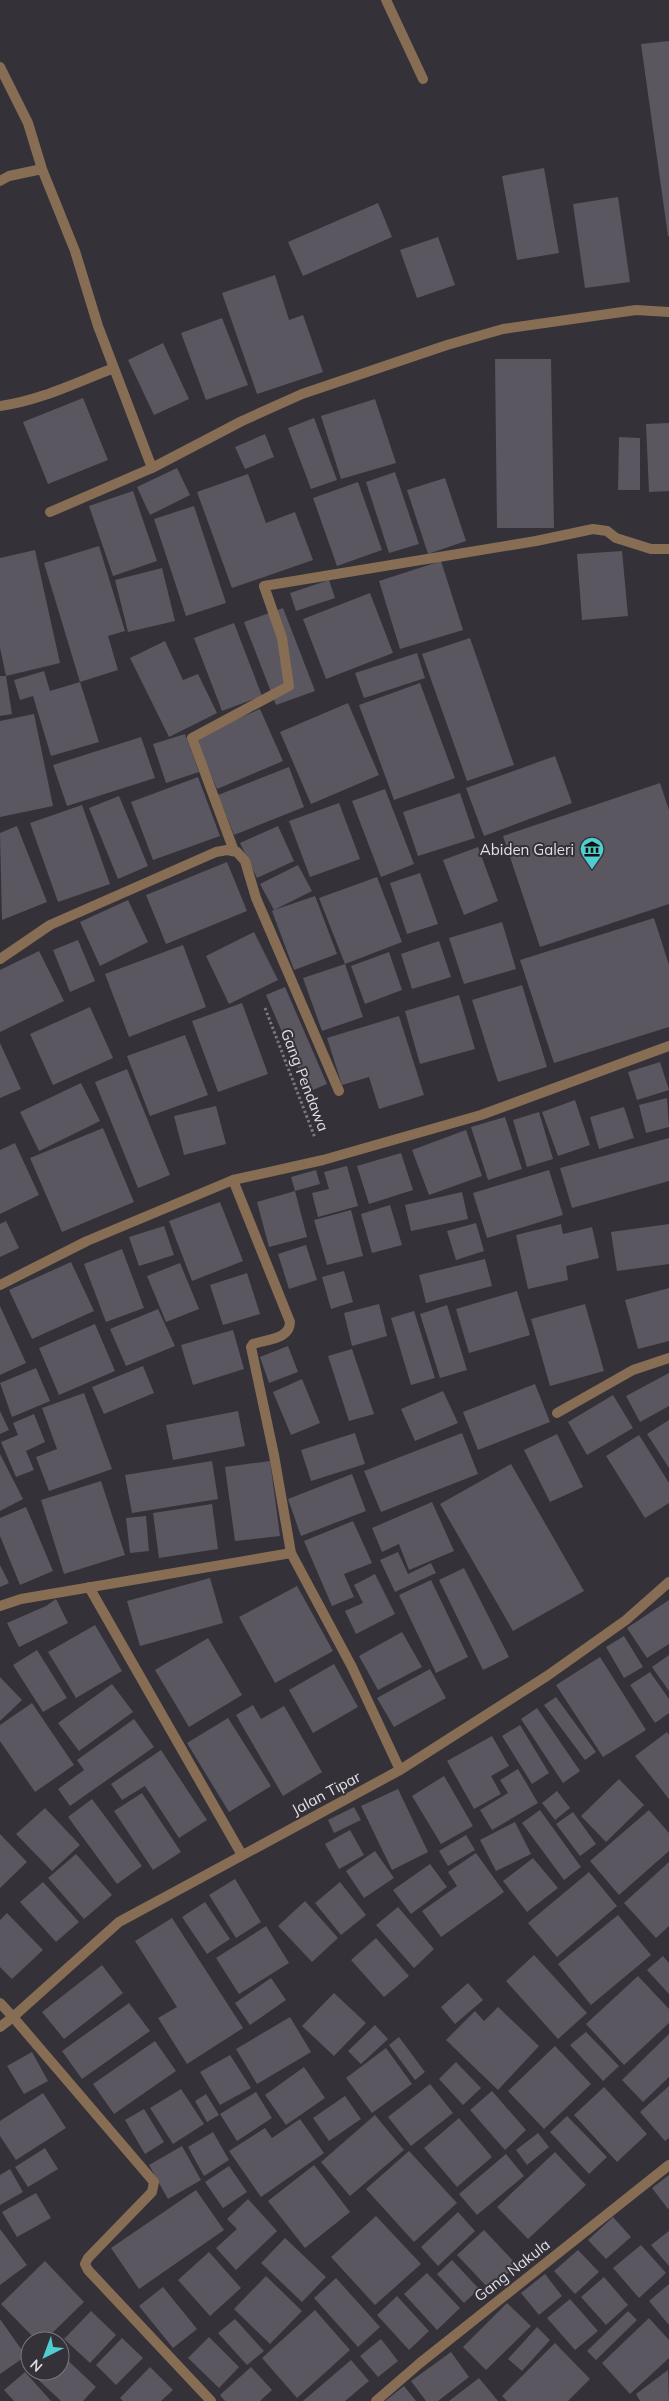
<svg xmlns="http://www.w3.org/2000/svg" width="669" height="2401" viewBox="0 0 669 2401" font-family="Mulish,sans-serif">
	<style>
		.building { fill: #5a5760 }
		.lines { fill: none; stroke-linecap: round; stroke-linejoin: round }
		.path { stroke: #7b787f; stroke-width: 3; stroke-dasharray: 2.5 2.5; stroke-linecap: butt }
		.minor { stroke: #876d53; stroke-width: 10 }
		.labels { text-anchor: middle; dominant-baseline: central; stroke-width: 4; stroke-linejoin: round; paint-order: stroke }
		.poi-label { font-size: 15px; fill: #e1e0e5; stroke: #343139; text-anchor: end }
		.street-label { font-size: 15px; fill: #e1e0e5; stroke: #343139 }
	</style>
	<rect width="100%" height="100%" fill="#343139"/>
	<path class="building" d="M669 41V236H668L641 44Z
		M544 168 559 253 517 260 502 176Z
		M618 197 630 282 585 288 573 204Z
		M378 203 392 237 303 276 288 242Z
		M438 237 455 285 417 298 400 250Z
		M275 275 289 320 303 315 323 372 257 394 222 293Z
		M222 318 248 385 206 400 181 333Z
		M163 343 189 399 154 415 128 360Z
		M495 359H551L554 528H497Z
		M83 398 108 460 48 484 23 422Z
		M375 399 396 463 341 479 321 416Z
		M314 418 337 480 311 489 288 428Z
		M669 423V491L649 492 646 424Z
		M265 434 274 457 245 469 235 447Z
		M619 437 640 438V490H618Z
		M177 468 190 495 150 515 137 487Z
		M395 472 419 544 389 553 366 482Z
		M248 474 266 523 295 512 313 560 232 588 197 492Z
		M445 478 466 541 428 554 407 490Z
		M358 482 382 550 337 566 313 498Z
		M133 491 157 561 113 576 89 506Z
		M194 506 226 603 186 616 154 519Z
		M99 546 125 631 108 636 118 670 80 682 44 563Z
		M35 550 60 663 6 676 12 714 0 716V676H6L0 648V558Z
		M622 551 628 616 582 620 577 554Z
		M441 561 463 630 400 649 379 581Z
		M162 568 175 621 128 632 115 580Z
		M329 580 335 598 296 611 290 593Z
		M370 593 393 653 326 679 303 619Z
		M283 608 315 691 276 705 244 622Z
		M234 623 262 696 222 711 194 638Z
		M470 638 514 765 467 781 422 654Z
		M165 641 183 680 198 674 217 713 169 737 130 658Z
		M417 653 425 678 364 698 355 673Z
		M44 671 50 691 80 682 99 742 51 756 33 696 20 700 14 680Z
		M420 683 455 778 394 800 359 705Z
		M348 703 379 775 311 804 280 732Z
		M260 709 283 761 217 789 195 737Z
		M34 714 53 806 0 817V721Z
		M185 734 199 772 166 783 153 744Z
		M141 737 155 778 67 806 53 765Z
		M555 756 572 803 484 836 466 788Z
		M289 767 304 807 234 835 218 795Z
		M198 777 220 836 153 860 131 802Z
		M660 783 669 810V904L540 947 503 836Z
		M385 789 414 864 381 877 352 801Z
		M460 793 475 838 418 856 403 812Z
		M119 796 148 866 118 879 89 808Z
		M339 803 360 859 310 877 289 821Z
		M82 805 110 884 58 902 30 823Z
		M17 826 47 902 2 920 0 833Z
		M278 826 294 861 257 878 240 843Z
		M478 847 498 901 464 915 443 860Z
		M227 862 247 911 166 944 146 895Z
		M298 865 312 891 274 910 315 896 337 954 294 970 272 911 274 910 260 884Z
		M420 873 438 924 407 934 390 883Z
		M377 877 402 942 345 964 319 898Z
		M128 900 148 942 100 966 80 922Z
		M654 918 669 965V1027L554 1063 520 960Z
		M502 922 516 969 464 984 449 938Z
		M254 932 278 980 229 1004 206 956Z
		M78 940 95 981 70 992 53 950Z
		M439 941 451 977 412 989 401 954Z
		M183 945 206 1007 129 1037 105 974Z
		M39 951 64 1001 0 1032V970Z
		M389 952 402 990 365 1004 351 966Z
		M345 964 363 1017 322 1031 303 978Z
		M522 985 547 1067 498 1082 472 1000Z
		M285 987 327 1084 308 1092 266 995Z
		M459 995 475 1049 420 1064 405 1011Z
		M242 1003 268 1074 218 1092 192 1021Z
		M90 1007 113 1058 53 1085 30 1034Z
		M399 1016 424 1095 379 1109 369 1077 342 1085 327 1038Z
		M185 1035 208 1095 150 1116 127 1056Z
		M0 1043 21 1089 0 1098Z
		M660 1062 669 1090 637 1100 628 1072Z
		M127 1069 170 1175 138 1188 95 1082Z
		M81 1083 100 1121 39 1151 20 1112Z
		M667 1098 669 1127 646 1133 639 1105Z
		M575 1100 590 1145 558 1156 542 1112Z
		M216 1106 226 1144 184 1155 174 1116Z
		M624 1107 634 1138 599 1149 590 1117Z
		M539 1112 553 1159 527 1167 513 1120Z
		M505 1117 522 1169 488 1180 471 1127Z
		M103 1128 134 1202 62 1232 30 1158Z
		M466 1130 482 1176 429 1195 412 1150Z
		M669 1138V1181L572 1208 560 1168Z
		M15 1143 39 1195 0 1214V1150Z
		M401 1153 413 1190 369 1204 357 1166Z
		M347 1166 358 1206 318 1217 312 1193 329 1189 324 1172Z
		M316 1170 320 1184 295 1191 291 1177Z
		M549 1170 563 1215 487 1238 473 1193Z
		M295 1191 307 1237 269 1247 257 1202Z
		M462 1192 468 1219 411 1231 405 1205Z
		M220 1202 243 1261 192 1281 169 1221Z
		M390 1205 402 1245 372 1253 361 1214Z
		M351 1210 363 1256 327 1265 314 1220Z
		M6 1221 19 1248 0 1257V1224Z
		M476 1223 484 1251 456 1260 447 1231Z
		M561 1224 563 1234 592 1227 599 1258 566 1266 568 1280 528 1289 516 1235Z
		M669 1224V1264L617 1271 611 1232Z
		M164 1226 174 1255 139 1266 129 1237Z
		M306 1245 317 1280 289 1289 278 1254Z
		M122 1249 144 1308 106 1322 84 1264Z
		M485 1259 492 1286 426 1303 419 1275Z
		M71 1262 94 1311 32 1339 9 1290Z
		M180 1263 199 1309 166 1322 147 1276Z
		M344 1271 353 1302 331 1309 322 1277Z
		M247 1273 260 1314 223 1325 210 1285Z
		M669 1288V1341L638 1349 625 1300Z
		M517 1291 530 1335 469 1353 456 1309Z
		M379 1304 387 1336 352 1346 344 1313Z
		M585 1304 604 1371 550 1386 531 1319Z
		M447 1305 467 1370 440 1378 420 1314Z
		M0 1306 26 1363 0 1375Z
		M158 1309 175 1346 126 1366 110 1329Z
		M414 1311 435 1378 411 1385 391 1318Z
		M95 1324 115 1371 59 1395 39 1348Z
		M233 1330 244 1369 193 1385 181 1345Z
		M288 1346 298 1372 269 1383 260 1357Z
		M352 1349 374 1414 349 1421 328 1356Z
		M143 1366 154 1393 104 1414 92 1387Z
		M36 1368 50 1401 12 1417 0 1383Z
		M669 1373V1406L640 1422 626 1396Z
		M302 1379 320 1423 291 1435 273 1392Z
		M535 1384 550 1422 478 1450 463 1412Z
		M443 1391 458 1423 415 1441 401 1409Z
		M84 1393 112 1469 49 1491 36 1457 57 1449 42 1408Z
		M613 1395 633 1428 587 1455 568 1422Z
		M0 1411 9 1430 0 1434Z
		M238 1411 245 1446 173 1460 166 1425Z
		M34 1414 45 1442 26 1451 34 1470 16 1477 1 1442 18 1435 13 1423Z
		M669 1420V1468L647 1434Z
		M355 1433 365 1464 311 1481 301 1450Z
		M462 1433 478 1474 381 1512 364 1471Z
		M557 1434 583 1487 550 1502 524 1450Z
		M639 1435 669 1483V1503L645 1518 606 1456Z
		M0 1454 23 1499 0 1511Z
		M212 1461 218 1499 132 1513 125 1475Z
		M270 1461 280 1536 235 1541 225 1467Z
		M511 1464 584 1591 513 1631 440 1504Z
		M352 1474 366 1511 301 1536 288 1499Z
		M101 1481 125 1555 64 1574 41 1500Z
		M432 1502 454 1551 409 1570 399 1544 382 1552 372 1528Z
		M212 1504 218 1549 159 1558 153 1513Z
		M26 1507 53 1571 20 1585 0 1536V1518Z
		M146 1516 149 1551 130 1553 126 1518Z
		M353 1521 372 1563 344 1574 354 1597 332 1606 304 1541Z
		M398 1552 408 1574 431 1563 436 1573 395 1592 380 1560Z
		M0 1565 9 1583 0 1587Z
		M464 1568 509 1657 483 1670 439 1580Z
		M375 1574 395 1614 356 1634 345 1611 363 1603 354 1585Z
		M210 1578 223 1623 140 1646 127 1601Z
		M431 1580 468 1657 436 1673 399 1595Z
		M297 1586 333 1651 275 1683 239 1617Z
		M56 1599 68 1623 19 1647 7 1623 46 1606Z
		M669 1600V1644L647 1658 627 1628Z
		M95 1625 122 1671 76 1698 48 1652Z
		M402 1632 422 1667 378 1690 359 1656Z
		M624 1636 643 1667 624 1678 606 1647Z
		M208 1638 242 1695 189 1727 155 1670Z
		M37 1650 67 1698 43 1712 13 1665Z
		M669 1655V1691L652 1667Z
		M600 1657 646 1730 603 1757 556 1685Z
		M334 1664 358 1707 313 1733 289 1690Z
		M430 1669 446 1698 394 1727 377 1698Z
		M650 1672 669 1699V1713L655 1723 630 1685Z
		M0 1677 22 1700 0 1721Z
		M112 1684 133 1712 79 1751 58 1723Z
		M556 1697 596 1752 585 1760 544 1705Z
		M32 1703 74 1765 35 1792 0 1741V1725Z
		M253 1705 261 1719 284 1706 322 1772 283 1796 236 1715Z
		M537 1708 580 1771 563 1783 521 1719Z
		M228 1718 271 1786 229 1812 187 1743Z
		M134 1719 154 1747 70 1806 58 1789 84 1770 77 1760Z
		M520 1725 549 1773 532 1784 502 1736Z
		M667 1732 669 1735V1799L635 1756Z
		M492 1736 509 1766 491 1776 501 1794 474 1809 447 1761Z
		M161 1750 207 1820 179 1838 145 1786 122 1800 111 1784Z
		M518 1769 538 1803 492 1830 480 1810 508 1793 500 1780Z
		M444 1776 473 1826 441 1844 412 1796Z
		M619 1779 644 1805 606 1842 581 1816Z
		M398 1789 428 1852 392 1870 361 1806Z
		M557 1791 570 1808 555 1820 542 1803Z
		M142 1793 181 1852 153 1870 114 1811Z
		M92 1799 142 1866 117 1884 68 1817Z
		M354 1807 361 1820 334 1833 328 1820Z
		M45 1808 80 1845 52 1871 16 1834Z
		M540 1810 581 1867 564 1880 522 1823Z
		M649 1810 669 1833V1851L619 1895 590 1861Z
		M573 1812 596 1844 580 1856 556 1824Z
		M515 1822 531 1854 496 1871 480 1840Z
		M350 1830 364 1855 339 1869 325 1844Z
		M0 1834 27 1862 0 1888Z
		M466 1835 475 1850 448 1866 439 1851Z
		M375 1851 394 1878 364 1898 346 1871Z
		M476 1853 504 1892 441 1937 422 1911 457 1886 448 1872Z
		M76 1854 112 1895 84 1919 48 1878Z
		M533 1858 558 1888 527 1912 503 1881Z
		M669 1862V1926L656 1938 624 1903Z
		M430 1864 447 1887 411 1914 393 1890Z
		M589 1872 617 1906 557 1957 528 1923Z
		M235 1879 261 1922 236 1938 209 1895Z
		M43 1882 79 1922 56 1942 20 1902Z
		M340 1882 366 1915 341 1935 315 1903Z
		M305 1901 338 1938 312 1962 278 1926Z
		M205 1902 230 1939 207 1954 182 1917Z
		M398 1907 434 1949 414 1968 376 1925Z
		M7 1913 43 1950 12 1979 0 1967V1920Z
		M618 1915 651 1955 591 2005 558 1964Z
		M172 1918 243 2028 187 2064 158 2018 177 2007 135 1941Z
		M266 1926 289 1963 239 1994 216 1958Z
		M376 1938 409 1976 384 1997 351 1960Z
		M534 1955 587 2013 558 2039 506 1981Z
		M663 1956 669 1963V1994L647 1970Z
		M102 1965 123 1993 64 2039 42 2012Z
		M638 1976 669 2009V2023L624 2065 586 2024Z
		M271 1978 286 2000 250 2025 235 2003Z
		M468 1983 483 2000 455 2024 441 2007Z
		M334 1993 366 2023 334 2056 302 2026Z
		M129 2003 150 2031 82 2079 62 2051Z
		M498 2007 539 2046 498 2090 446 2040 475 2011 484 2021Z
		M290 2017 311 2052 257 2084 236 2049Z
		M375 2025 388 2039 361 2064 348 2051Z
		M586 2032 619 2066 603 2081 570 2045Z
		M669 2034V2077L643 2102 622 2080Z
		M399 2037 425 2072 415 2080 389 2045Z
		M155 2041 176 2071 114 2114 93 2084Z
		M555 2046 591 2084 544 2129 508 2091Z
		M386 2048 412 2084 372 2113 346 2078Z
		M32 2052 48 2081 24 2094 7 2066Z
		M230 2055 251 2088 220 2105 200 2072Z
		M456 2062 481 2088 463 2105 439 2079Z
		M304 2067 325 2098 286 2125 265 2095Z
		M430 2084 453 2113 411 2146 388 2117Z
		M669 2086V2138L665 2141 640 2112Z
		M604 2087 647 2134 617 2162 574 2115Z
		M181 2089 204 2124 173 2144 150 2108Z
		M492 2091 526 2130 505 2150 470 2110Z
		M256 2092 272 2118 237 2141 220 2114Z
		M43 2093 66 2128 16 2160 0 2136V2121Z
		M206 2094 219 2115 207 2122 195 2101Z
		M345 2096 361 2119 329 2141 313 2118Z
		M144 2109 164 2142 145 2154 125 2120Z
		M375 2115 404 2150 350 2196 321 2162Z
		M567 2116 607 2157 589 2174 550 2132Z
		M459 2118 492 2157 457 2187 424 2148Z
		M300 2119 324 2153 261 2197 229 2151 265 2128 272 2138Z
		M213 2132 229 2160 204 2176 188 2147Z
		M538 2133 549 2147 527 2165 516 2150Z
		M182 2146 201 2180 168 2199 149 2165Z
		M45 2148 58 2169 28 2187 15 2167Z
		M409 2151 457 2203 414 2242 366 2189Z
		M555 2152 586 2185 528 2239 497 2207Z
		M506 2154 524 2176 477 2215 459 2194Z
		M314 2165 350 2212 305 2248 268 2201Z
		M229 2166 247 2192 223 2208 205 2182Z
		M10 2169 23 2192 0 2205V2175Z
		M669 2175V2208L668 2209 652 2188Z
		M196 2190 224 2230 139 2289 111 2248Z
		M36 2193 51 2218 17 2237 2 2212Z
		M248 2199 277 2231 236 2270 216 2248 237 2229 227 2219Z
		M458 2212 475 2231 438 2266 421 2247Z
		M376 2216 421 2264 375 2305 331 2257Z
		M613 2217 631 2237 606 2259 588 2240Z
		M0 2229 27 2265 0 2285Z
		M484 2230 517 2265 490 2290 457 2255Z
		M669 2231V2266L651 2245Z
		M285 2238 326 2277 302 2302 261 2263Z
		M641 2245 666 2273 639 2298 613 2268Z
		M578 2250 599 2272 575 2294 554 2271Z
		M209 2252 241 2288 210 2316 178 2280Z
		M452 2260 479 2289 464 2303 437 2274Z
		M45 2261 84 2302 44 2341H37L1 2304Z
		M427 2273 460 2308 437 2330 404 2294Z
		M545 2274 562 2296 539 2315 521 2293Z
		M266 2276 302 2311 270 2344 234 2309Z
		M604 2277 628 2305 606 2325 581 2297Z
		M336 2278 380 2327 358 2347 314 2298Z
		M669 2284V2325L649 2301Z
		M163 2287 197 2329 173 2348 139 2306Z
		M397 2296 429 2331 409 2350 377 2315Z
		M570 2299 598 2331 575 2350 547 2318Z
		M507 2303 531 2326 486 2370 463 2347Z
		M315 2310 350 2350 297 2398 262 2358Z
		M91 2311 116 2335 90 2363 64 2339Z
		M628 2311 637 2320 596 2360 587 2351Z
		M649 2318 669 2340V2358L630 2394 602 2363Z
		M0 2319 26 2356 0 2374Z
		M235 2319 264 2351 247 2365 218 2333Z
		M537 2327 550 2340 522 2371 508 2359Z
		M209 2337 239 2367 219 2388 188 2358Z
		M122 2338 143 2358 116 2385 96 2365Z
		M381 2339 398 2361 378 2377 360 2356Z
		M555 2343 590 2379 568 2401H507L502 2396Z
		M451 2352 469 2377 438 2401H426L411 2381Z
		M60 2353 96 2387 83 2401H61L33 2375 38 2371H60Z
		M351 2360 369 2381 345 2401H303Z
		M150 2367 173 2390 161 2401H123L120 2398Z
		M251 2367 272 2390 260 2401H225L220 2395Z
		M668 2370 669 2401H640L636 2394Z
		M25 2372 51 2401H14L4 2390Z
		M479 2378 498 2401H449Z
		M404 2386 416 2401H385Z"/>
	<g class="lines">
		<path class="path" d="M265 1008 315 1138"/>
		<path class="minor" d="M386 0 423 79
			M0 67 28 123 42 169 75 251 98 326 152 468
			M0 181 9 176 42 169
			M0 406C39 401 77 382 114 368
			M50 512 152 468 242 421 302 394 447 345 503 329 636 310 669 312
			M234 851 192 738 289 686 282 638 264 586 536 541 593 529 607 531 616 538 651 549H669
			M0 959 50 925 216 852 227 850 237 852 245 861 256 898 339 1091
			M0 1285 87 1241 233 1180
			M557 1413 633 1370 669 1358
			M291 1553 274 1455 251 1347 253 1344C268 1339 290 1339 290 1322L233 1180 323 1160 481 1115 669 1046
			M89 1587 242 1855
			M0 1606 21 1599 291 1553 352 1667 400 1770
			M0 2003 13 2017 119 1922 400 1770 547 1676 626 1620 669 1582
			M0 2027 13 2017 154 2182 152 2192 88 2258 85 2264 88 2270 211 2401
			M376 2401 420 2363 669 2165"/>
	</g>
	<defs>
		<symbol id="museum-pin" viewBox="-11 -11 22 30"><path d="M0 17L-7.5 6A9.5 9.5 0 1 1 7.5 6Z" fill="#52cdcf" stroke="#343139"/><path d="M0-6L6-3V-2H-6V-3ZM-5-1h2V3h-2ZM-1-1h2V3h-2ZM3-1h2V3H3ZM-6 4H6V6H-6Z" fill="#111"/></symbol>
	</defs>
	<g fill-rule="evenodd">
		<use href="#museum-pin" x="578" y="835" width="28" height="38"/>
	</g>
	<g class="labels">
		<g class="poi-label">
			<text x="574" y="849">Abiden Galeri</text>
		</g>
		<g class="street-label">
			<text transform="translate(305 1080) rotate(69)">Gang Pendawa</text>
			<text transform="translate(326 1793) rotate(-28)">Jalan Tipar</text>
			<text transform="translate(512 2270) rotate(-38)">Gang Nakula</text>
		</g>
	</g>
	<g transform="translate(45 2356) rotate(222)"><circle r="24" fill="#343139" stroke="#79777e"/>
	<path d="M0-4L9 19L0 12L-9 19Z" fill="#52cdcf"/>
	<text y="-8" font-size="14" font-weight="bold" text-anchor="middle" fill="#e1e0e5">N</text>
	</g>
</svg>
